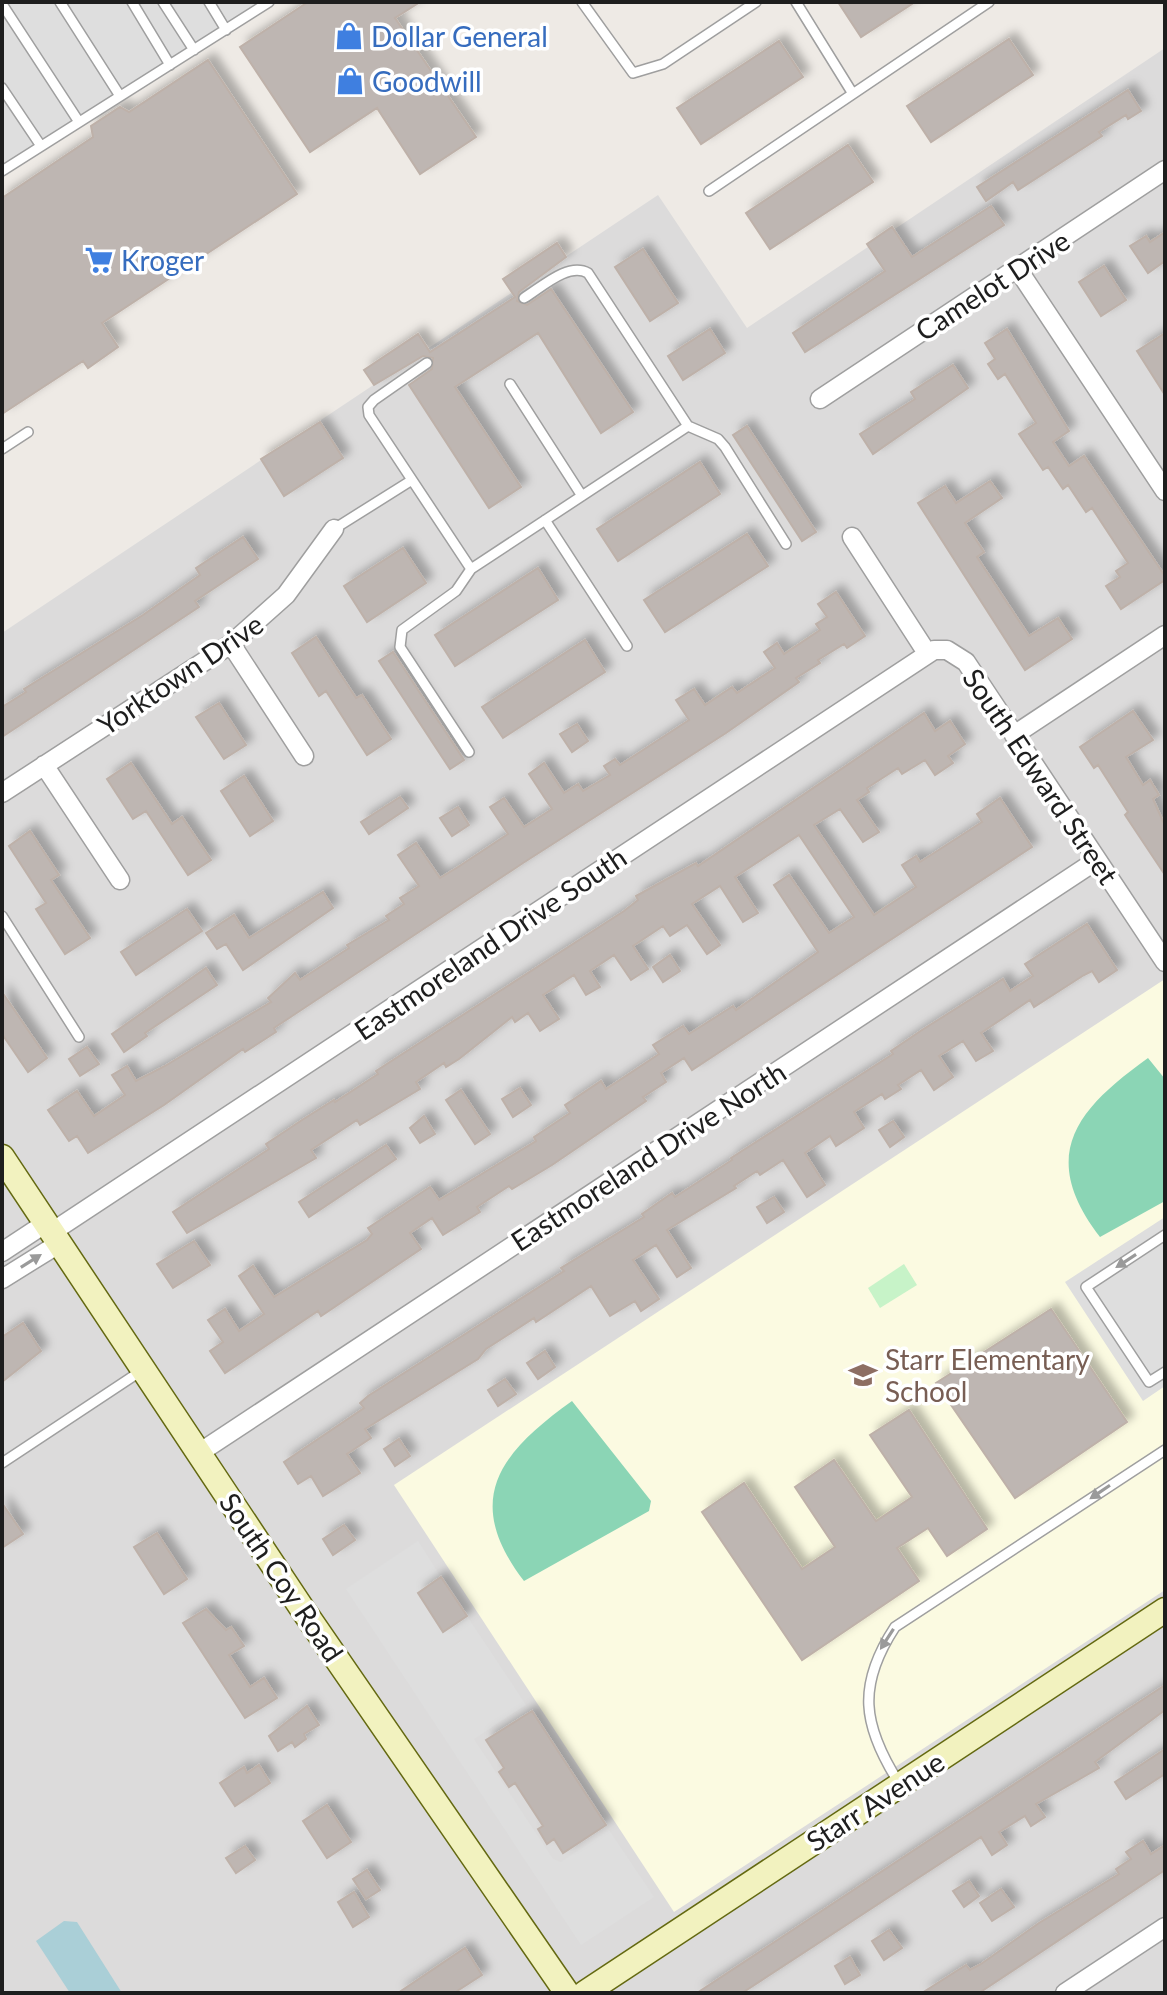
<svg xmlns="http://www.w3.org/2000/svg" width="1167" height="1995" viewBox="0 0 1167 1995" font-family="Lato,sans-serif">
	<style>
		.residential { fill: #dcdbdb }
		.education { fill: #fbfae1 }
		.park { fill: #c7f3c8 }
		.pitch { fill: #8bd5b5 }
		.parking { fill: #dedede }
		.water { fill: #aacfd7 }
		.building { fill: #beb6b2; stroke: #beb1a9; stroke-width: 2; filter: url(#shadow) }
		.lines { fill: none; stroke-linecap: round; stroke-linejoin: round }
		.lane-casing { stroke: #9f9f9f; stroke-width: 12 }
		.street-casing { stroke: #9f9f9f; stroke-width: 21 }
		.secondary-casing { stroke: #646911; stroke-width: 27 }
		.lane { stroke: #fff; stroke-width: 9 }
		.street { stroke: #fff; stroke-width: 18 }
		.secondary { stroke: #f2f2bf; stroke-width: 24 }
		.oneway { fill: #9a9a9a }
		.labels { text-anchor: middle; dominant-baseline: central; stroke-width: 7; stroke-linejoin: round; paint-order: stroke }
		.shop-label { font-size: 28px; fill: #366cbe; stroke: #fff; text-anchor: start }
		.street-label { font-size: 28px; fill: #1e1e1e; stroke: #fff }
		.education-label { font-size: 28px; fill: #785e54; stroke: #fff; text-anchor: start }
	</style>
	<defs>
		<filter id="shadow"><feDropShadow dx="7" dy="-7" stdDeviation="4" flood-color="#0004"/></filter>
	</defs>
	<rect width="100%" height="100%" fill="#eeeae5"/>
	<path class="residential" d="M1165 48V1993H2V633L658 195 747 328Z"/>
	<path class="education" d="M1165 979V1590L674 1912 394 1485Z"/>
	<path class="park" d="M904 1264 917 1285 880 1308 868 1288Z"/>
	<path class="pitch" d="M1148 1058 1165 1079V1201L1100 1237C1037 1155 1077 1109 1148 1058Z
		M572 1401 651 1501 649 1511 524 1581C461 1499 501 1452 572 1401Z"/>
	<path class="parking" d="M2 2H272L2 177Z
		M1165 1217V1386L1143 1401 1065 1282Z
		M418 1541 441 1577 418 1593 443 1631 467 1616 526 1705 474 1739 553 1859 561 1862 609 1830 654 1897 581 1945 346 1589Z"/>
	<path class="water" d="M64 1921 77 1922 122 1993H70L36 1941Z"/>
	<path class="building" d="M308 2H420L395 18 476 137 420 174 377 108 310 152 240 47Z
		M838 2H915L861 37Z
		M1009 39 1033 75 931 142 907 106Z
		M779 41 803 77 701 144 677 108Z
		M208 60 297 194 102 323 118 347 88 368 83 361 2 414V198L93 137 91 126 120 107 129 112Z
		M1128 90 1141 111 1128 119 1126 115 1099 132 1102 136 1018 190 1013 182 986 201 977 187Z
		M848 145 873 182 770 249 746 213Z
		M991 206 1004 225 805 352 793 333 885 271 867 244 892 227 912 257Z
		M1165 232V261L1148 273 1130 246 1146 236 1150 242Z
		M557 243 566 257 519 292 517 301 527 305 551 289 633 412 601 433 538 333 455 387 521 487 489 508 409 385 432 369 433 358 423 356 374 385 364 370 418 334 430 352 515 297 503 279Z
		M643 249 678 303 650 321 615 267Z
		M1104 266 1126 300 1101 316 1079 282Z
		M710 329 725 353 683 380 668 356Z
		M1007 329 1069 431 1053 442 1069 466 1084 456 1165 576V580L1121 609 1106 586 1120 577 1116 571 1128 563 1092 508 1086 512 1068 485 1063 489 1048 467 1043 470 1019 434 1036 423 1005 374 998 379 988 364 995 359 985 343Z
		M1165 333V395L1137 351Z
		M953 365 968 388 873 454 860 434 915 399 911 392Z
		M320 422 343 458 284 496 261 459Z
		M747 426 816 532 802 541 733 435Z
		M700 462 720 494 618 561 597 529Z
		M990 481 1002 498 965 523 984 552 977 557 1029 636 1058 618 1072 639 1025 670 918 503 945 486 956 503Z
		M747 534 768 566 665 632 644 600Z
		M243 537 258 559 195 601 199 607 2 737V707L26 692 24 689 143 615 200 575 196 568Z
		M403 548 426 583 367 622 344 586Z
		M538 568 558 600 455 666 435 635Z
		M836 592 865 636 847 648 844 644 818 660 820 663 796 678 799 682 726 733 523 863 274 1028 276 1032 245 1052 243 1049 164 1105 88 1153 77 1136 69 1141 48 1110 77 1091 94 1116 125 1095 112 1075 127 1066 136 1081 165 1066 271 1002 268 998 295 973 300 980 349 948 347 945 389 920 386 916 404 904 400 898 419 886 398 855 416 843 440 878 458 867 508 834 490 807 504 798 524 827 552 809 529 774 544 763 564 793 578 784 583 791 610 775 604 766 615 759 620 765 689 720 676 700 694 689 705 705 732 687 737 693 775 668 764 652 777 643 784 654 820 630 816 624 827 617 818 604Z
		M316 637 356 698 362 695 391 739 367 755 326 691 319 696 292 653Z
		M585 640 605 672 503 738 482 707Z
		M393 652 464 760 450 769 379 661Z
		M219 703 246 745 224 759 196 717Z
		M1133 711 1153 740 1126 757 1143 785 1150 780 1159 795 1153 799 1165 826V875L1125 815 1128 812 1098 765 1094 768 1080 747Z
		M924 713 935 731 950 721 965 744 948 756 953 763 935 775 925 760 902 774 898 768 867 788 869 792 857 800 879 832 863 842 840 809 814 825 874 915 916 887 902 865 916 856 920 862 982 822 977 814 1000 798 1032 847 692 1070 684 1058 661 1073 666 1082 643 1097 646 1101 552 1165 512 1189 509 1186 477 1207 480 1212 443 1235 432 1218 410 1233 421 1249 321 1316 318 1311 225 1373 210 1351 223 1342 208 1320 225 1309 239 1331 264 1314 239 1276 253 1266 274 1297 367 1240 372 1234 368 1228 430 1187 439 1200 536 1141 534 1137 570 1113 565 1105 601 1081 606 1089 659 1054 653 1045 683 1026 689 1034 733 1006 736 1010 818 952 774 885 789 875 829 933 854 917 799 835 735 877 758 913 743 922 720 886 692 904 720 945 707 954 687 925 670 936 663 926 633 946 648 969 631 980 614 955 590 971 600 987 586 995 574 975 543 995 559 1019 540 1031 528 1013 515 1022 512 1017 459 1059 446 1067 444 1063 416 1082 420 1089 360 1125 357 1120 311 1150 316 1158 187 1233 173 1212 269 1149 266 1144 302 1120 334 1100 335 1102 378 1074 376 1071 624 911 638 900 636 896 696 863 698 866Z
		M577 724 588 741 572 752 560 734Z
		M131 763 172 824 182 817 211 860 188 875 146 811 133 819 107 779Z
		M244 776 273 821 250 836 221 791Z
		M400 797 408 808 369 834 361 822Z
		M458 807 469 825 452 836 440 818Z
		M30 831 59 875 51 880 90 938 65 954 36 909 46 903 9 846Z
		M323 892 333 908 243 970 226 944 217 949 206 933 234 915 249 938Z
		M187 909 202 931 136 975 121 952Z
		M1087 924 1117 970 1099 982 1092 971 1084 975 1034 1007 1030 1000 981 1033 993 1051 976 1061 963 1041 939 1056 953 1077 934 1090 921 1070 898 1085 901 1089 885 1099 882 1094 854 1112 864 1128 836 1146 830 1136 805 1153 825 1185 807 1197 783 1160 760 1175 757 1171 734 1186 736 1188 667 1230 691 1268 677 1277 656 1245 633 1260 659 1299 641 1311 635 1301 610 1316 591 1286 536 1322 534 1318 486 1349 478 1359 365 1429 371 1438 347 1454 360 1473 323 1496 311 1476 298 1484 284 1462 364 1408 360 1403 368 1396 564 1271 561 1268 644 1217 642 1214 672 1193 675 1197 732 1160 731 1158 893 1054 891 1051 922 1030 1003 979 1010 991 1033 976 1025 964Z
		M670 955 680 971 663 982 653 967Z
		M206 968 217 985 145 1033 147 1036 124 1052 112 1034Z
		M2 992 47 1058 28 1072 2 1034Z
		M87 1047 99 1064 80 1076 69 1059Z
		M520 1088 531 1105 513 1117 502 1099Z
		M461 1090 490 1134 475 1144 446 1100Z
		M424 1116 435 1134 420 1143 410 1128Z
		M893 1121 904 1137 890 1147 879 1130Z
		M386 1145 396 1159 309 1217 299 1202Z
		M774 1197 784 1212 767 1223 757 1207Z
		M194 1241 210 1265 173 1288 157 1264Z
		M1051 1309 1127 1422 1015 1498 936 1383Z
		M23 1323 41 1351 2 1382V1337Z
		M545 1351 555 1367 538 1379 527 1363Z
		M505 1379 516 1394 498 1406 488 1390Z
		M909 1410 987 1529 947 1556 928 1528 897 1548 919 1581 802 1660 702 1512 744 1483 802 1569 835 1547 795 1487 834 1460 876 1521 912 1497 870 1435Z
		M399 1439 410 1456 395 1466 384 1449Z
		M2 1503 23 1534 2 1548Z
		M344 1525 355 1540 333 1555 323 1539Z
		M157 1533 187 1579 164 1594 134 1547Z
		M441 1577 467 1616 443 1632 418 1593Z
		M206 1609 226 1630 231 1627 244 1646 229 1655 250 1687 264 1678 277 1698 245 1718 183 1623Z
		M1165 1685V1710L1095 1762 1099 1768 1036 1804 1045 1817 1031 1826 1025 1816 999 1832 1007 1845 992 1855 981 1837 742 1993H697Z
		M307 1706 319 1725 304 1734 306 1739 295 1747 292 1742 278 1751 269 1736Z
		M532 1711 606 1825 563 1853 554 1839 547 1844 538 1829 543 1826 515 1783 509 1787 499 1772 504 1768 486 1740Z
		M1165 1749V1774L1126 1799 1115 1782Z
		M259 1765 270 1783 235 1806 220 1783 244 1767 247 1773Z
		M327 1805 351 1842 327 1858 303 1821Z
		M1143 1841 1151 1854 1165 1845V1870L979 1993H922L966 1965 970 1970 981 1964 1039 1923 1119 1874 1116 1869 1131 1859 1126 1852Z
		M245 1846 255 1860 236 1873 226 1858Z
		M367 1870 380 1890 366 1899 353 1879Z
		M969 1881 979 1896 964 1907 953 1891Z
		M1001 1889 1014 1907 992 1921 980 1903Z
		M354 1892 369 1917 353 1927 338 1902Z
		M889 1930 902 1948 884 1960 872 1941Z
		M465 1948 482 1975 454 1993H398Z
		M850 1957 860 1975 845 1984 835 1966Z"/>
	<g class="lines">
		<defs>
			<path id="lane" d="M60 2 120 96
				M132 2 170 65
				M163 2 194 50
				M209 2 226 30
				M582 2 633 73 663 64 756 2
				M796 2 853 94
				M2 4 79 122
				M2 88 41 146
				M2 171 269 2
				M709 191 989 2
				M524 298C542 287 568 262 588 273L688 426 718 439 725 447 786 544
				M427 363 374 400 368 407 369 415 471 569
				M510 384 582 496
				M2 449 28 432
				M545 520 627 646
				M334 529 412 480
				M469 752 400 647 402 630 456 591 471 569 688 426
				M2 916 79 1037
				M1165 1235 1086 1287 1149 1382 1165 1372
				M2 1463 141 1371
				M899 1783C862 1725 857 1685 895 1627L1165 1450"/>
			<path id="street" d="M1017 268 1165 491
				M820 399 1165 170
				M852 537 927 653
				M231 644 304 756
				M1014 735 1165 635
				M44 765 120 880
				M2 793 231 644 286 595 334 529
				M52 1232 934 650H947L966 662 1165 962
				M2 1252 46 1223
				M2 1279 60 1243
				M199 1453 1097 860
				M1065 1993 1165 1927"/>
			<path id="secondary" d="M2 1157 301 1607 567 1993
				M585 1993 1165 1610"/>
		</defs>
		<use href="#lane" class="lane-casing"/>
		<use href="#street" class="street-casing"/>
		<use href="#secondary" class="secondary-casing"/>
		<use href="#lane" class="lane"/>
		<use href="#street" class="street"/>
		<use href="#secondary" class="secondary"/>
	</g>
	<defs><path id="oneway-solid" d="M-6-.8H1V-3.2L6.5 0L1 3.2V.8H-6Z" transform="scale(2)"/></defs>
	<g class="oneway">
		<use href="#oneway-solid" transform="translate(31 1261) rotate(-32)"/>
		<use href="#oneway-solid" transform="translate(1126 1261) rotate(147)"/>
		<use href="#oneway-solid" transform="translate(1100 1492) rotate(146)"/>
		<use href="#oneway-solid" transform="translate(887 1639) rotate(123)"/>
	</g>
	<defs>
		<symbol id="shop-bare" viewBox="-9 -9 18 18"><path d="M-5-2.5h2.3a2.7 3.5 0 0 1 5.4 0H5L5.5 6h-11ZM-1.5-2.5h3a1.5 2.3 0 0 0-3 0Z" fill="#3f7fe0" stroke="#fff" stroke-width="2.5" paint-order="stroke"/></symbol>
		<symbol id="supermarket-bare" viewBox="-9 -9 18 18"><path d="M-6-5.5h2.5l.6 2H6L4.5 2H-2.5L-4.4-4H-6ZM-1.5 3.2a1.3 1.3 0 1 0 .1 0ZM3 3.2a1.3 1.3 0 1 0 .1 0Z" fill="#3f7fe0" stroke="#fff" stroke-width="2.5" paint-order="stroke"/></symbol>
		<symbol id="school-bare" viewBox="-9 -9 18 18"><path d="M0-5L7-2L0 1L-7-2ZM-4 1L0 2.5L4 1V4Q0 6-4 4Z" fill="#8d6e63" stroke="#fff" stroke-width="2.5" paint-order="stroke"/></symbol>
	</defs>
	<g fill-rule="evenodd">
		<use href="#shop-bare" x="329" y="16" width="40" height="40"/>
		<use href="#shop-bare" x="330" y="61" width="40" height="40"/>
		<use href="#supermarket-bare" x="79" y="240" width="40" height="40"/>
		<use href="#school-bare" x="843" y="1355" width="40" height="40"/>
	</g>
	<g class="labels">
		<g class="shop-label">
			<text x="371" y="36">Dollar General</text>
			<text x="372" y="81">Goodwill</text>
			<text x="121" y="260">Kroger</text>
		</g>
		<g class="street-label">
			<text transform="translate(992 285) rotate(-33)">Camelot Drive</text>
			<text transform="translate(180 674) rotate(-34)">Yorktown Drive</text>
			<text transform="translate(1041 776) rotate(56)">South Edward Street</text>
			<text transform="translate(490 943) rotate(-34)">Eastmoreland Drive South</text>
			<text transform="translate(648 1156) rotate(-33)">Eastmoreland Drive North</text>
			<text transform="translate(282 1577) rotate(56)">South Coy Road</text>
			<text transform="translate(875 1801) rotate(-33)">Starr Avenue</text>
		</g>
		<g class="education-label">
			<text x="885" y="1359">Starr Elementary<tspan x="885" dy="32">School</tspan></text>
		</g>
	</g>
	<rect width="1167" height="1995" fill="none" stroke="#1e1e1e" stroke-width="8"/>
</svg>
